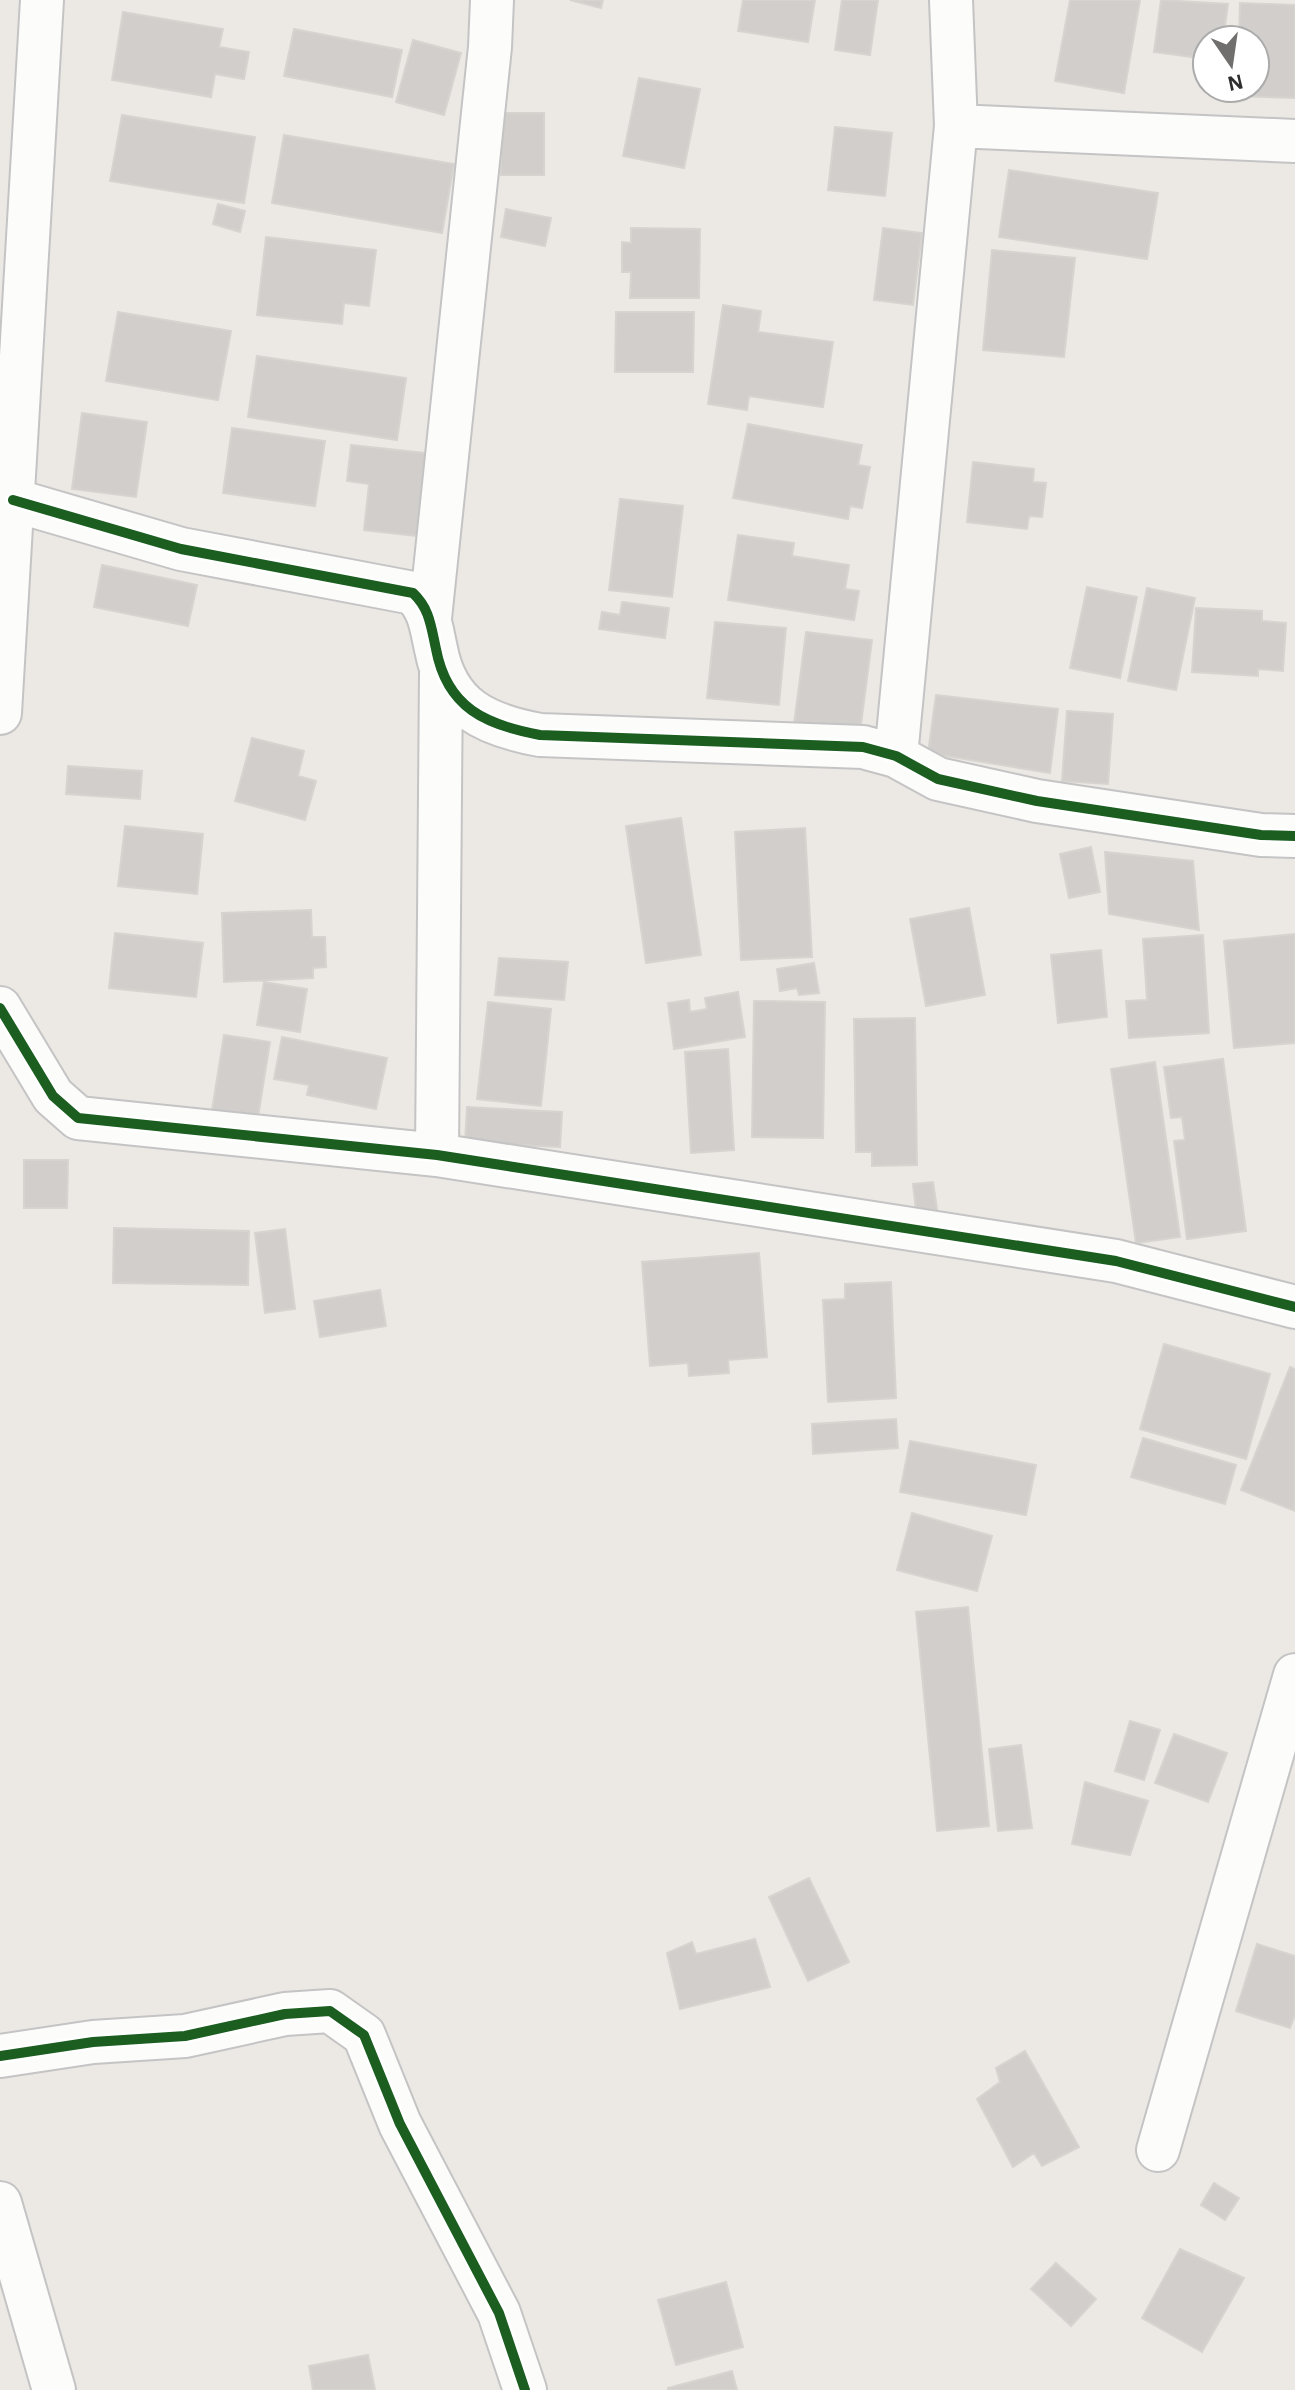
<svg xmlns="http://www.w3.org/2000/svg" width="1295" height="2390" viewBox="0 0 1295 2390" font-family="'Alegreya Sans',sans-serif">
	<style>
		.building { fill: #d1cecb; stroke: #d7d4d0; stroke-width: 2 }
		.lines { fill: none; stroke-linecap: round; stroke-linejoin: round }
		.minor-casing { stroke: #c5c4c5; stroke-width: 46 }
		.minor { stroke: #fcfcfb; stroke-width: 42 }
		.cycleway-casing { stroke: #fff; stroke-width: 15 }
		.cycleway { stroke: #1b5e20; stroke-width: 10 }
	</style>
	<rect width="100%" height="100%" fill="#ece8e4"/>
	<path class="building" d="M570 0H603L601 8Z
		M743 0H815L808 42 738 31Z
		M842 0H878L870 55 835 50Z
		M1070 0H1140L1124 93 1055 81Z
		M1161 0 1228 4 1223 40H1207V59L1154 52Z
		M1240 3 1295 5V98L1237 96V88H1255V40H1239Z
		M123 12 223 29 219 47 249 52 244 79 215 74 211 97 112 80Z
		M294 29 402 50 392 97 284 76Z
		M413 40 461 53 444 115 396 102Z
		M639 78 700 89 684 168 623 156Z
		M501 113H544V175H501Z
		M122 115 255 137 244 203 110 181Z
		M835 127 892 133 885 196 828 190Z
		M284 135 454 164 442 233 272 203Z
		M1009 170 1158 193 1147 259 999 237Z
		M218 204 245 211 240 232 213 224Z
		M506 209 551 218 545 246 501 237Z
		M631 228 700 229 699 298H630L631 272H622V242L631 243Z
		M883 228 922 233 913 305 874 300Z
		M266 237 376 250 369 306 344 303 342 324 257 315Z
		M992 250 1075 258 1064 357 983 350Z
		M723 305 761 311 758 332 833 342 823 407 749 396 747 410 708 404Z
		M118 312 231 331 218 400 106 381Z
		M616 312H694L693 372H615Z
		M257 356 406 378 397 440 248 417Z
		M82 413 147 422 136 497 72 489Z
		M748 424 862 445 858 465 870 467 862 508 850 506 848 519 733 498Z
		M232 428 325 441 315 506 223 493Z
		M351 445 434 454 425 537 364 530 369 484 347 481Z
		M973 462 1034 469 1033 482 1046 483 1042 517 1029 516 1027 529 967 522Z
		M620 499 683 506 672 597 609 590Z
		M738 535 794 543 792 556 849 565 845 589 859 591 854 620 728 600Z
		M102 565 197 585 188 626 94 607Z
		M1087 587 1137 597 1120 678 1070 668Z
		M1147 588 1195 598 1176 690 1128 681Z
		M622 602 669 608 665 638 599 629 602 612 620 615Z
		M1196 608 1262 611V621L1286 623 1283 671 1258 669V676L1192 672Z
		M715 622 786 628 779 705 707 698Z
		M806 632 872 640 860 732 794 724Z
		M936 695 1058 709 1050 773 928 753Z
		M1067 711 1113 714 1108 784 1062 781Z
		M252 738 304 751 298 776 316 781 305 820 235 801Z
		M68 766 142 771 140 799 66 794Z
		M681 818 701 955 646 963 626 826Z
		M125 826 203 834 197 894 118 886Z
		M805 828 812 957 741 960 735 832Z
		M1091 847 1100 892 1069 898 1060 854Z
		M1105 852 1193 861 1199 930 1109 914Z
		M969 908 985 995 926 1006 910 919Z
		M311 910 312 937H325L326 967 313 968V978L224 982 222 913Z
		M115 933 203 943 196 997 109 988Z
		M1295 934V1043L1234 1048 1224 941Z
		M1203 935 1209 1033 1129 1038 1126 1001 1147 1000 1143 939Z
		M1101 950 1107 1017 1058 1023 1051 955Z
		M499 958 568 962 564 1000 495 995Z
		M814 963 819 993 799 995 797 988 780 991 777 969Z
		M264 982 307 989 300 1032 257 1025Z
		M738 992 745 1037 674 1049 668 1003 689 1000 690 1012 707 1009 705 998Z
		M754 1001 825 1002 823 1138 752 1137Z
		M488 1002 551 1009 541 1106 477 1099Z
		M915 1018 917 1165 872 1166V1152H856L854 1019Z
		M224 1035 270 1042 258 1117 212 1110Z
		M282 1037 387 1058 376 1109 307 1095 309 1085 274 1079Z
		M728 1049 734 1150 691 1153 685 1052Z
		M1223 1059 1246 1231 1187 1239 1174 1141 1185 1140 1182 1117 1171 1118 1164 1067Z
		M1155 1062 1180 1237 1136 1243 1111 1069Z
		M467 1107 562 1112 560 1147 465 1143Z
		M24 1160H68L67 1208H24Z
		M933 1182 938 1216 917 1219 913 1184Z
		M114 1228 249 1231 248 1285 113 1283Z
		M285 1229 295 1309 265 1313 255 1233Z
		M759 1253 767 1357 728 1360 729 1373 689 1376 688 1363 650 1366 642 1262Z
		M891 1282 896 1398 828 1402 823 1300 845 1299V1284Z
		M380 1290 386 1326 320 1337 314 1301Z
		M1164 1344 1270 1374 1246 1459 1140 1429Z
		M1290 1367 1295 1369V1511L1241 1490Z
		M896 1419 898 1448 813 1454 812 1424Z
		M1143 1438 1236 1465 1225 1504 1131 1477Z
		M910 1441 1036 1465 1026 1515 900 1492Z
		M912 1513 992 1536 977 1591 897 1570Z
		M968 1607 989 1826 937 1831 916 1612Z
		M1130 1721 1160 1730 1144 1780 1115 1771Z
		M1174 1734 1227 1753 1208 1802 1155 1783Z
		M1021 1745 1032 1828 998 1831 989 1749Z
		M1085 1782 1148 1801 1130 1855 1072 1844Z
		M809 1878 849 1962 808 1981 769 1897Z
		M755 1939 770 1987 680 2009 667 1953 692 1942 696 1954Z
		M1257 1944 1295 1956V2015L1290 2028 1236 2011Z
		M1025 2051 1079 2147 1042 2166 1034 2153 1013 2167 977 2099 1000 2082 996 2068Z
		M1214 2183 1239 2198 1225 2220 1201 2205Z
		M1180 2249 1244 2278 1202 2352 1142 2318Z
		M1056 2263 1096 2299 1071 2326 1031 2289Z
		M726 2282 743 2347 676 2365 658 2300Z
		M368 2355 375 2390H313L309 2366Z
		M732 2371 737 2390H668V2388Z"/>
	<g class="lines">
		<defs>
			<path id="minor" d="M956 126 1295 141
				M13 500 181 549 413 593C430 609 431 627 436 649 447 708 486 725 540 735L863 747 896 756 938 779 1037 801 1261 835 1295 836
				M430 618 490 47 492 0
				M0 713 42 0
				M896 756 956 126 951 0
				M0 1008 53 1096 78 1118 437 1155 1116 1261 1295 1307
				M437 1155 441 674
				M0 2056 93 2042 185 2036 285 2014 330 2011 364 2035 400 2124 499 2313 525 2390
				M1158 2150 1295 1675
				M0 2203 54 2390"/>
		</defs>
		<use href="#minor" class="minor-casing"/>
		<use href="#minor" class="minor"/>
		<defs>
			<path id="cycleway" d="M13 500 181 549 413 593C430 609 431 627 436 649 447 708 486 725 540 735L863 747 896 756 938 779 1037 801 1261 835 1295 836
				M0 1008 53 1096 78 1118 437 1155 1116 1261 1295 1307
				M0 2056 93 2042 185 2036 285 2014 330 2011 364 2035 400 2124 499 2313 525 2390"/>
		</defs>
		<use href="#cycleway" class="cycleway-casing"/>
		<use href="#cycleway" class="cycleway"/>
	</g>
	<g transform="translate(1231 64) rotate(167)"><circle r="38" fill="#ffffff" stroke="#ababab" stroke-width="2"/>
	<path d="M0-6L14 30L0 20L-14 30Z" fill="#706f6e"/>
	<text y="-12" font-size="22" font-weight="bold" text-anchor="middle" fill="#2e2e2e">N</text>
	</g>
</svg>
